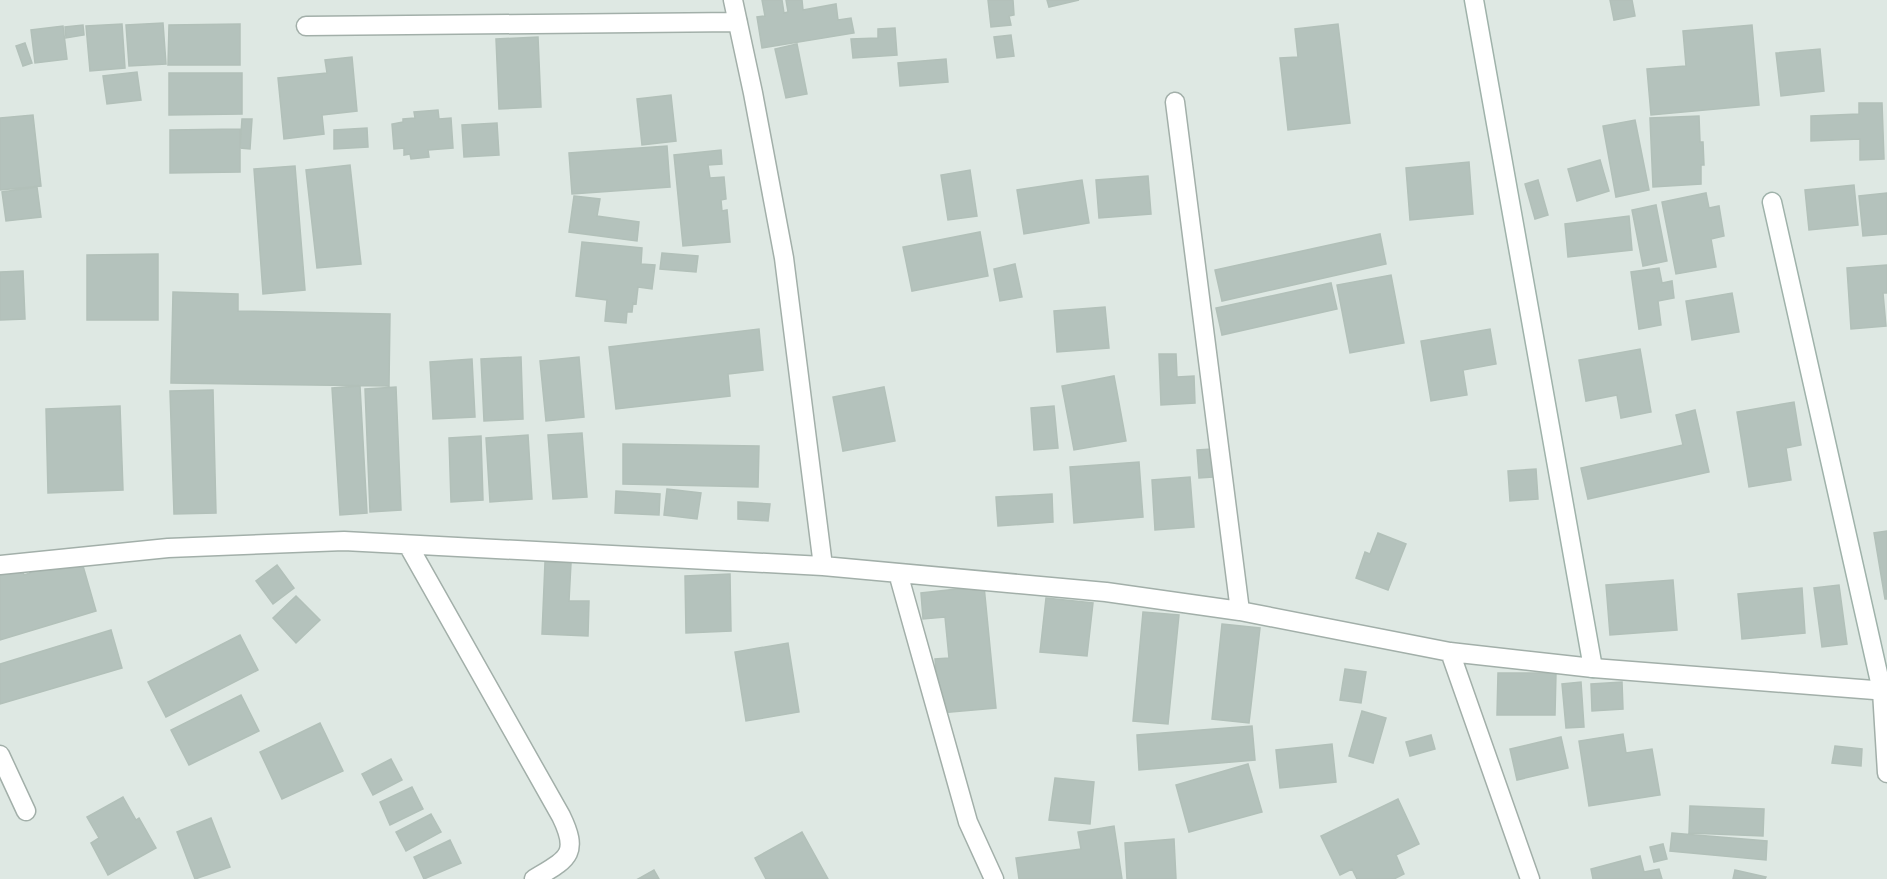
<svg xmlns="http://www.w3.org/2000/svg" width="1887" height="879" viewBox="0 0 1887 879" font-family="Mulish,sans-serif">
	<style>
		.building { fill: #b4c2bc; stroke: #b2c0b9; stroke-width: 1.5 }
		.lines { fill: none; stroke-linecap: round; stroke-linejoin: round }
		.street-casing { stroke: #a2afa9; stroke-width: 21 }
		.secondary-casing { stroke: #9fb2aa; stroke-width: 21 }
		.street { stroke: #fff; stroke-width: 18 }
		.secondary { stroke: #fff; stroke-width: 18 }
	</style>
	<rect width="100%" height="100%" fill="#dee8e3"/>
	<path class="building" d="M762 0H782L784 13 788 12 786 0H802L803 10 836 4 838 20 851 18 854 33 762 48 757 17 765 16Z
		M988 0H1013L1014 15 1009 16 1011 25 991 27Z
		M1047 0H1079L1049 7Z
		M1610 0H1632L1635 16 1614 20Z
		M163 23 166 64 129 66 126 25Z
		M122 24 125 68 90 71 86 26Z
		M240 24V65H168L169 25Z
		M1338 24 1350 123 1288 130 1280 58 1298 57 1295 29Z
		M83 25 84 35 66 38 65 27Z
		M1752 25 1759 105 1651 115 1647 69 1686 66 1683 31Z
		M63 26 67 59 35 63 31 30Z
		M895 28 897 55 853 58 851 39 878 38V29Z
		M1011 35 1014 56 997 58 994 37Z
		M538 37 541 107 499 109 496 39Z
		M25 43 32 63 23 66 16 46Z
		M797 44 807 94 786 98 775 49Z
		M1820 49 1824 91 1781 96 1776 53Z
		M352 57 357 111 322 115 324 134 284 139 278 78 327 73 325 60Z
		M946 59 948 82 900 86 898 63Z
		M137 72 141 100 107 104 103 76Z
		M169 73H242V114L169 115Z
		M671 95 676 141 642 145 637 99Z
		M1859 103H1882L1884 159 1860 160V139L1811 141V116L1859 114Z
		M438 110 439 119 451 118 453 148 428 150 429 157 411 159 410 154 404 155V148L394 149 392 124 403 122V119L415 118 414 112Z
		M33 115 41 186 0 190V118Z
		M1699 116 1700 142H1703L1704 165H1701V184L1653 187 1650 118Z
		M242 119H252L250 149 240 148Z
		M1635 120 1649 190 1616 197 1603 126Z
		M497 123 499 155 464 157 462 125Z
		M367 128 368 147 334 149V130Z
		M240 129V172L170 173V130Z
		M667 146 670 187 572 194 569 153Z
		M721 150 722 164 708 165 710 178 724 177 726 199 721 200 722 211 727 210 730 242 683 246 674 155Z
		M1600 160 1609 191 1577 201 1568 169Z
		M1469 162 1473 214 1410 220 1406 168Z
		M350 165 361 264 317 268 306 170Z
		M295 166 305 290 263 294 254 169Z
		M970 170 977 216 948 220 941 175Z
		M1148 176 1151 214 1099 218 1096 180Z
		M1082 180 1089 223 1024 234 1017 190Z
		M1538 180 1548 215 1535 219 1525 184Z
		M1854 185 1858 225 1809 230 1805 190Z
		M37 187 41 217 6 221 2 192Z
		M1706 193 1709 208 1719 206 1724 236 1711 239 1716 267 1676 274 1662 202Z
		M1887 193V234L1863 236 1859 196Z
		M574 196 600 199 597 216 639 222 637 241 569 232Z
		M1656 205 1667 261 1643 266 1632 210Z
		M1629 216 1632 250 1568 257 1565 224Z
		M980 232 988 276 912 291 903 247Z
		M1380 234 1386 264 1222 301 1215 270Z
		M582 242 642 248 641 264 655 265 652 289 638 287 636 304 633 303 632 312H627L626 323 605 321 607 300 576 296Z
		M662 253 698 256 696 272 660 269Z
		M158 254V320H87V255Z
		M1015 264 1022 297 1000 301 994 269Z
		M1887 265V293H1883L1886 326 1851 329 1847 268Z
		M1659 268 1662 283 1672 281 1674 298 1658 301 1661 325 1639 329 1631 272Z
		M23 271 25 319 0 320V272Z
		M1391 275 1404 343 1350 353 1337 285Z
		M1331 283 1337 309 1222 335 1216 308Z
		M173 292 238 294V311L390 314 389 386 171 383Z
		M1732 293 1739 332 1692 340 1686 301Z
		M1105 307 1109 348 1057 352 1054 311Z
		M759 329 763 370 728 374 730 396 616 409 609 347Z
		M1490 329 1496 364 1463 370 1467 395 1431 401 1421 341Z
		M1640 349 1651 412 1621 418 1617 395 1586 401 1579 360Z
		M1159 354H1176L1177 377 1194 376 1195 403 1161 405Z
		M521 357 523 419 484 421 481 359Z
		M579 357 584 417 546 421 540 361Z
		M472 359 475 417 433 419 430 362Z
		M1114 376 1126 441 1074 450 1062 386Z
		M360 386 367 513 340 515 332 388Z
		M396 387 401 510 370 512 365 389Z
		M884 387 895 441 843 451 833 397Z
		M213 390 216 513 174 514 170 391Z
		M1794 402 1801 445 1786 448 1791 480 1749 487 1737 412Z
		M120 406 123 490 48 493 46 409Z
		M1054 406 1058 448 1034 450 1031 408Z
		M1695 410 1709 472 1588 499 1581 468 1683 445 1676 415Z
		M582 433 587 497 553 499 548 435Z
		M528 435 532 499 490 502 486 438Z
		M481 436 483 500 451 502 449 438Z
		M623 444 759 446 758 487 623 484Z
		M1212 449 1213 477 1199 478 1197 450Z
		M1139 462 1143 517 1074 523 1070 467Z
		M1536 469 1538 499 1510 501 1508 471Z
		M1190 477 1194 527 1155 530 1152 480Z
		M667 489 701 493 697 519 664 515Z
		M616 491 660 494 659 515 615 513Z
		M1052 494 1053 522 998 526 996 497Z
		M738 502 770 504 768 521 738 519Z
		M1887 531V599H1885L1874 533Z
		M1378 533 1406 544 1388 590 1356 578 1365 552 1370 554Z
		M81 559 96 611 0 640V569L20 563 24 575 30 573 28 568Z
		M545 562 571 563 569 601H589L588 636 542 634Z
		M277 565 294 588 273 604 256 581Z
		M730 574 731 631 686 633 685 576Z
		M1673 580 1677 630 1610 635 1606 585Z
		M1839 585 1847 644 1822 647 1814 588Z
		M984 586 996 708 940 713 935 659 949 658 945 617 923 619 921 593Z
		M1802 588 1805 633 1742 639 1738 594Z
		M296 596 320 620 296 643 273 618Z
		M1046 598 1093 603 1087 656 1040 652Z
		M1143 612 1179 615 1168 724 1133 721Z
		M1222 624 1260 628 1249 723 1212 719Z
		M111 630 122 668 0 704V664Z
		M240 635 258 670 166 717 148 682Z
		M788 643 799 712 746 721 735 652Z
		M1345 669 1366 672 1361 703 1340 700Z
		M1498 673H1556L1555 715H1497Z
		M1581 682 1584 727 1566 728 1562 684Z
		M1622 682 1623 709 1592 711 1591 684Z
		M241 695 259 731 189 765 171 730Z
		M1362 711 1386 718 1373 763 1349 756Z
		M320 723 343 771 282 799 260 752Z
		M1252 726 1255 760 1139 770 1137 735Z
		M1623 734 1626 753 1652 749 1660 795 1589 806 1579 741Z
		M1431 735 1435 749 1410 756 1406 742Z
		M1561 737 1568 768 1517 780 1510 749Z
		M1332 744 1336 782 1280 788 1276 750Z
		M1835 746 1862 749 1861 766 1832 763Z
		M391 759 402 780 373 795 362 774Z
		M1248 764 1262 812 1189 832 1176 785Z
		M1055 778 1094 782 1090 824 1049 820Z
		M412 787 423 809 390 825 380 802Z
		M123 797 136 820 139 818 156 848 108 875 91 843 99 838 87 817Z
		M1398 799 1419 844 1396 855 1404 874 1394 879H1357L1352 869 1340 875 1321 836Z
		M1690 806 1764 809 1763 836 1689 833Z
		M431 814 441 832 406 851 396 832Z
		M211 818 230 867 195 879 177 832Z
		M1114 826 1122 879H1019L1016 858 1081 849 1078 832Z
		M802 832 828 879H766L755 858Z
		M1672 833 1767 841 1766 860 1670 851Z
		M1174 839 1176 879H1127L1125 843Z
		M450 840 461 863 424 879 414 857Z
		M1663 844 1667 859 1654 862 1650 847Z
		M1640 856 1644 872 1659 869 1662 879H1593L1591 869Z
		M654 870 659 879H638Z
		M1735 870 1766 877 1765 879H1733Z"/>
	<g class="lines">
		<defs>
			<path id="street" d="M733 0 753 93 784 258 823 566
				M306 26 738 22
				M1175 102 1240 611
				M408 545 561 816C580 855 567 859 534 879
				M0 565 168 548 344 541 823 566 1106 592 1240 611 1450 652 1593 668 1887 691
				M898 573 968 822 994 879
				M1450 652 1530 879
				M1882 691 1887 773
				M0 755 26 811"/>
			<path id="secondary" d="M1474 0 1593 668
				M1772 202 1882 691"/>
		</defs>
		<use href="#street" class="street-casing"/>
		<use href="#secondary" class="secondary-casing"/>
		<use href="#street" class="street"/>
		<use href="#secondary" class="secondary"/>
	</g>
</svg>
